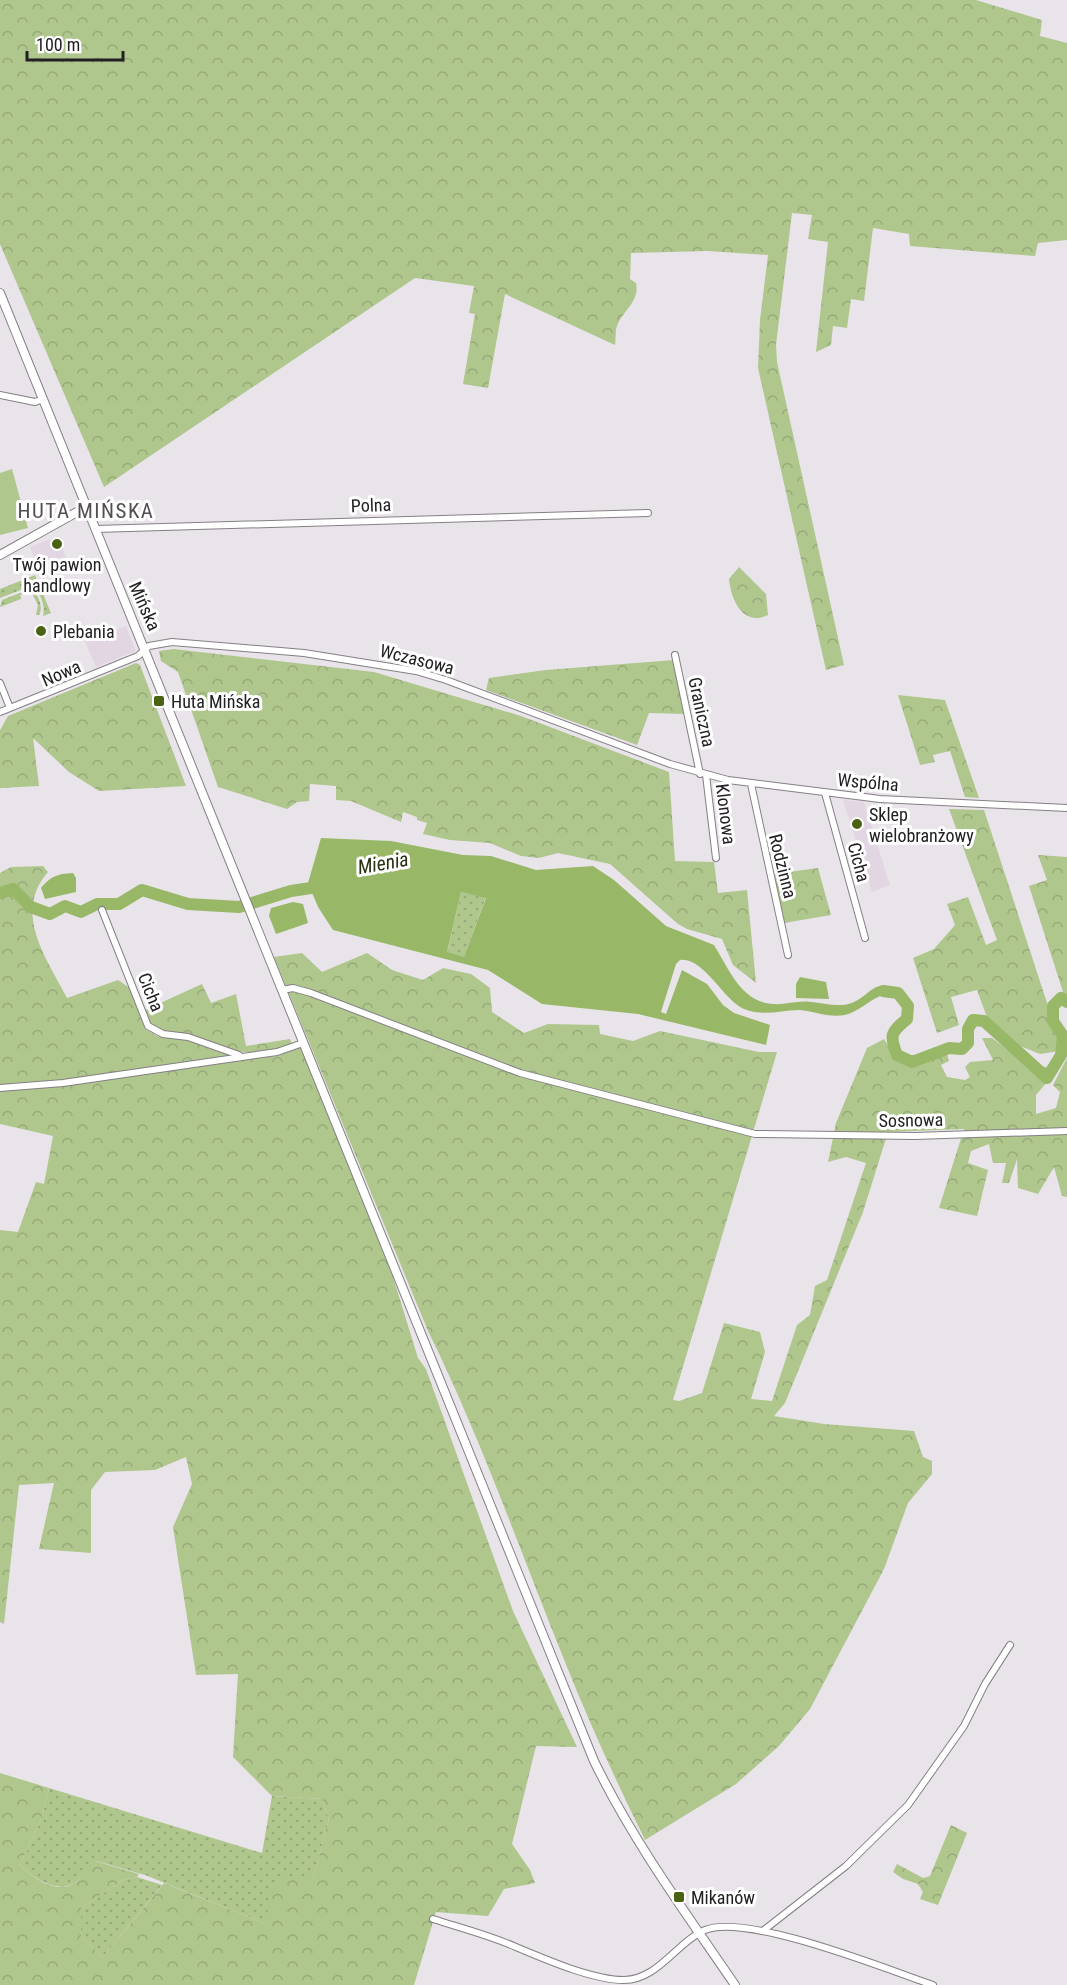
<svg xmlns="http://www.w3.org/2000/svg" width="1067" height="1985" viewBox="0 0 1067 1985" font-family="'Roboto Condensed',sans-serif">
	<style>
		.built { fill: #e1d6e2 }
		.green { fill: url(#green-dots) }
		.forest { fill: url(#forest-crowns) }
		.pitch { fill: #afc68d }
		.water { fill: #98b767; fill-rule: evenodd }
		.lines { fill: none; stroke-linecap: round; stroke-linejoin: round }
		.river { stroke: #98b767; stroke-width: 12 }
		.street-casing { stroke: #847f84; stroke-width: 8 }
		.secondary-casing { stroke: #847f84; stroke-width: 10 }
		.street { stroke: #fff; stroke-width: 6 }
		.secondary { stroke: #fff; stroke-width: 8 }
		.poi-dot { fill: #496313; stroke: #fff; stroke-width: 2 }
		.labels { text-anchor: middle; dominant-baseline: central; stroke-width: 6; stroke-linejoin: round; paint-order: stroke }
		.street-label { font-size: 18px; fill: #222022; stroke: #fff }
		.poi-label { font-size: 18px; fill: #222022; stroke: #fff; text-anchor: start }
		.water-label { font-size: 20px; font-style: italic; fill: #263211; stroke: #fff }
		.quarter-label { font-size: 21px; letter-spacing: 1.5px; fill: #524e52; stroke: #fff }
	</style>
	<defs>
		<pattern id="green-dots" width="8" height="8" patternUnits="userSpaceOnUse" patternTransform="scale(1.5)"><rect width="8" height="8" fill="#afc68d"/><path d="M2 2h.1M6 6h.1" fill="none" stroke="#96aa79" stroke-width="1.8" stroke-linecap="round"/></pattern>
		<pattern id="forest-crowns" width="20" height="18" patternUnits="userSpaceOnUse" patternTransform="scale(1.5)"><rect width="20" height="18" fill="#afc68d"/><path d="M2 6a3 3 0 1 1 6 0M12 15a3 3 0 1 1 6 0" fill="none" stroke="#96aa79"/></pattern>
	</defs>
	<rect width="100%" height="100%" fill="#e9e4ea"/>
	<path class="built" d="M58 536 67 561 40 572 30 547Z
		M126 626 136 651 96 667 85 642Z
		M843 800 864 802 890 885 872 892Z"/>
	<path class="green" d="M35 575 51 613 43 616C46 605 40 592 31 586L0 598V589Z
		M30 589C38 593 44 607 39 615H36L38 605 32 593 20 595 21 599 0 607 2 600Z
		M461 892 486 897 464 957 447 953Z
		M49 1788 262 1853 272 1796 322 1799 329 1819 313 1878 264 1923 145 1875 96 1861C89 1868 83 1877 76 1882 58 1895 33 1878 20 1865L42 1817Z
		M137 1877 162 1885 103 1957 81 1937V1908L123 1880Z"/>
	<path class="forest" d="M0 0H976L1042 20 1040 36 1067 43V240L1038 243 1035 256 910 246 909 234 873 228 864 301 851 299 847 328 833 326 831 345 816 352 828 242 808 239 812 215 792 213 776 345 777 362 844 665 826 670 758 368 760 320 768 255 707 251 631 253 630 279 636 283C640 302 623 310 617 326 615 331 616 339 615 345L505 294 488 388 463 384 475 314 469 313 474 286 415 278 104 487 0 244Z
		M739 567 766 594 768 615C743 627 731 600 729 579Z
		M174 649 374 672 521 716 669 772 675 861 714 862 718 893 747 890 756 983 733 965 722 939 687 929 678 924 610 864 558 853 539 858 521 856 490 843 450 840 423 834 427 823 417 820V817L403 812 401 822 351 801 336 800V786L310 784 309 801 297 802 287 809 218 787 178 672 161 661 159 651Z
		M674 660 685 714 649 713 637 745 486 690 489 678 546 670Z
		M136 663 140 665 186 786 99 791 69 772 33 738 39 786 0 788V730L8 716Z
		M898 695 945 700 979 798 965 797 950 751 933 755 935 762 920 765Z
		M949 809 984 810 1049 1009C1049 1020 1048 1028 1058 1035L1060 1051 1040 1054 1020 1046 988 1020 977 990 951 997 959 1025 937 1033 913 958 934 949 955 925 947 904 968 897 986 945 997 940Z
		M1038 855 1067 857V995H1064L1029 886 1047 880Z
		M43 866 48 872C12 913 47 959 67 998L118 980 130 988 145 1029 157 1036 187 1040 240 1057 278 1056 303 1045 393 1277 418 1358 426 1369 513 1611 577 1747 536 1746 512 1844 530 1870 535 1883 504 1889 488 1916 436 1912 414 1985H0V1773L49 1788 42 1817 20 1865C33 1878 58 1896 76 1882 83 1877 89 1867 95 1861L139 1874 137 1877 123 1880 81 1908V1937L103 1957 164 1883 264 1923 277 1876 313 1878 329 1819 322 1799 272 1796 233 1757 238 1674 196 1675 173 1527 192 1484 186 1457 155 1470 105 1472 91 1490V1553L39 1549 54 1483 19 1485 4 1624 0 1622V1230L18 1232 36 1182 44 1184 53 1136 0 1124V873L11 867Z
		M818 868 831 915 784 923 774 874Z
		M302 953 322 972 367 953 392 970 423 980 443 968 471 974 490 988 492 1012 524 1033 548 1024 599 1025 600 1034 633 1041 660 1031 759 1052H777L673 1400 679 1401 702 1393 724 1323 760 1332 765 1352 751 1399 772 1401 797 1325 810 1315 815 1286 827 1280 866 1163 846 1157 828 1162 836 1123 867 1048 884 1039 897 1061 910 1067 947 1054 949 1061 941 1065 947 1077 965 1080 970 1077 965 1067 970 1062 993 1060 982 1038H992L1029 1066 1048 1067V1081L1036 1095V1114L1056 1108 1060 1092 1053 1085 1067 1058V1197L1062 1196 1054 1167 1038 1194 1018 1188 1017 1159 1009 1183H1002L1006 1163H993L989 1144 971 1151 968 1163 988 1170 977 1216 939 1208 964 1129 888 1132 863 1212 785 1403 774 1416 824 1424 914 1431 923 1457 932 1461V1474L908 1503 884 1569 810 1709 779 1746 736 1784 645 1840C616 1781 589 1722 565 1662 520 1551 481 1438 428 1331L274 957Z
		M202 984 211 1003 236 994 246 1046 290 1039 292 1045C256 1064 185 1043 151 1024L145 1010Z
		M951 1825 967 1833 938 1905 920 1899 923 1892 918 1884 903 1879 893 1872 897 1864 923 1878 930 1876Z"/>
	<path class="pitch" d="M12 469 28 528 0 535V473Z"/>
	<path class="water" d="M321 838 391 841 463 855 491 856 536 870 593 866 614 880 666 926 714 945C729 969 741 1002 773 1004 786 1005 798 1000 811 1002 825 1003 842 1009 856 1001 876 989 874 979 901 992L891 997 885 994C870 999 860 1011 845 1015 828 1018 815 1011 799 1010 780 1010 764 1017 744 1009 723 1000 704 957 680 960L676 964 661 1012 666 1014 682 970 707 984 723 1005 734 1013 770 1025 766 1045 638 1014 542 1004 488 970 333 930 318 907 308 883ZM461 892 486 898 464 957 447 952Z
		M73 873 76 878V892L45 899 41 888C51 876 57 874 73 873Z
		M293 902 303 904 308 923 276 934 269 916 271 908Z
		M800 977 826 982 829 999 796 998V984Z"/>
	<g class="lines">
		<path class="river" d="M0 893 13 889 31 907 50 914 65 906 81 912 97 904H119L142 890 188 904 239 907 291 891 324 886
			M883 991 898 993 908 1006 907 1019C891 1032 889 1035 897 1055L912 1062 949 1048 962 1049 968 1043V1029L973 1020 984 1021 1047 1078 1061 1055 1063 1036 1053 1021V1006L1061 998 1067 1002"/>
		<defs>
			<path id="street" d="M0 395 35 402 43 399
				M95 529 648 513
				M675 655 700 774
				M0 683 10 708 138 656 149 646 172 642 304 653 416 671 446 680 670 764 728 780 880 799 1067 808
				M0 712 10 708
				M706 775 716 858
				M751 784 788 955
				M825 793 865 938
				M102 910 148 1026 163 1034 188 1037 239 1055
				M282 990 293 988 311 993 520 1073 755 1134 915 1136 1067 1131
				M0 1088 63 1083 277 1052 303 1043
				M433 1919C461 1928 489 1935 516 1947 545 1959 592 1980 624 1980 658 1980 678 1941 705 1930 747 1913 886 1969 933 1985
				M764 1930 846 1866 908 1805 964 1726 985 1684 1010 1645"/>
			<path id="secondary" d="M0 293 594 1761C633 1841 685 1912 735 1985
				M0 555 86 507"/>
		</defs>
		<use href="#street" class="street-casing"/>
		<use href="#secondary" class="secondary-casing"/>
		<use href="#street" class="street"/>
		<use href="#secondary" class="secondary"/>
	</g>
	<g class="poi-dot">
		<circle cx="57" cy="544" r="6"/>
		<circle cx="41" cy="631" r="6"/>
		<rect x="153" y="695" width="12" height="12" rx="3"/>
		<circle cx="857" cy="824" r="6"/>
		<rect x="673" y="1891" width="12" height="12" rx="3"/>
	</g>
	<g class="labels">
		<g class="street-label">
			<text transform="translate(371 505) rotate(-2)">Polna</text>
			<text transform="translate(145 606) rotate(66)">Mińska</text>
			<text transform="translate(417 659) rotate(14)">Wczasowa</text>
			<text transform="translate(61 673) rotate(-23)">Nowa</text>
			<text transform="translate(702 712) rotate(78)">Graniczna</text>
			<text transform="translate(868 782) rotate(5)">Wspólna</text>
			<text transform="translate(726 814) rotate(83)">Klonowa</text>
			<text transform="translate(859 862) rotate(75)">Cicha</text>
			<text transform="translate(783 866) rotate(76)">Rodzinna</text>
			<text transform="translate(151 992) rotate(68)">Cicha</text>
			<text transform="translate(911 1120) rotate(-1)">Sosnowa</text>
		</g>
		<g class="poi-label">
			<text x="57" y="564" text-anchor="middle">Twój pawion<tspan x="57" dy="21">handlowy</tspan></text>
			<text x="53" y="631">Plebania</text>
			<text x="171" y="701">Huta Mińska</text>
			<text x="869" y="814">Sklep<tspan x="869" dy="21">wielobranżowy</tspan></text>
			<text x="691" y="1897">Mikanów</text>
		</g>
		<g class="water-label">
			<text transform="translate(383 863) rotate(-10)">Mienia</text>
		</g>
		<g class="quarter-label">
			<text x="86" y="511">HUTA MIŃSKA</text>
		</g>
	</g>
	<path d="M27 51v9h96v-9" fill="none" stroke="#222022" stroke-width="3"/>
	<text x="36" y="51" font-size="18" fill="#222022" stroke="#ffffff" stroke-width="4.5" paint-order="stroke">100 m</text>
</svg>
